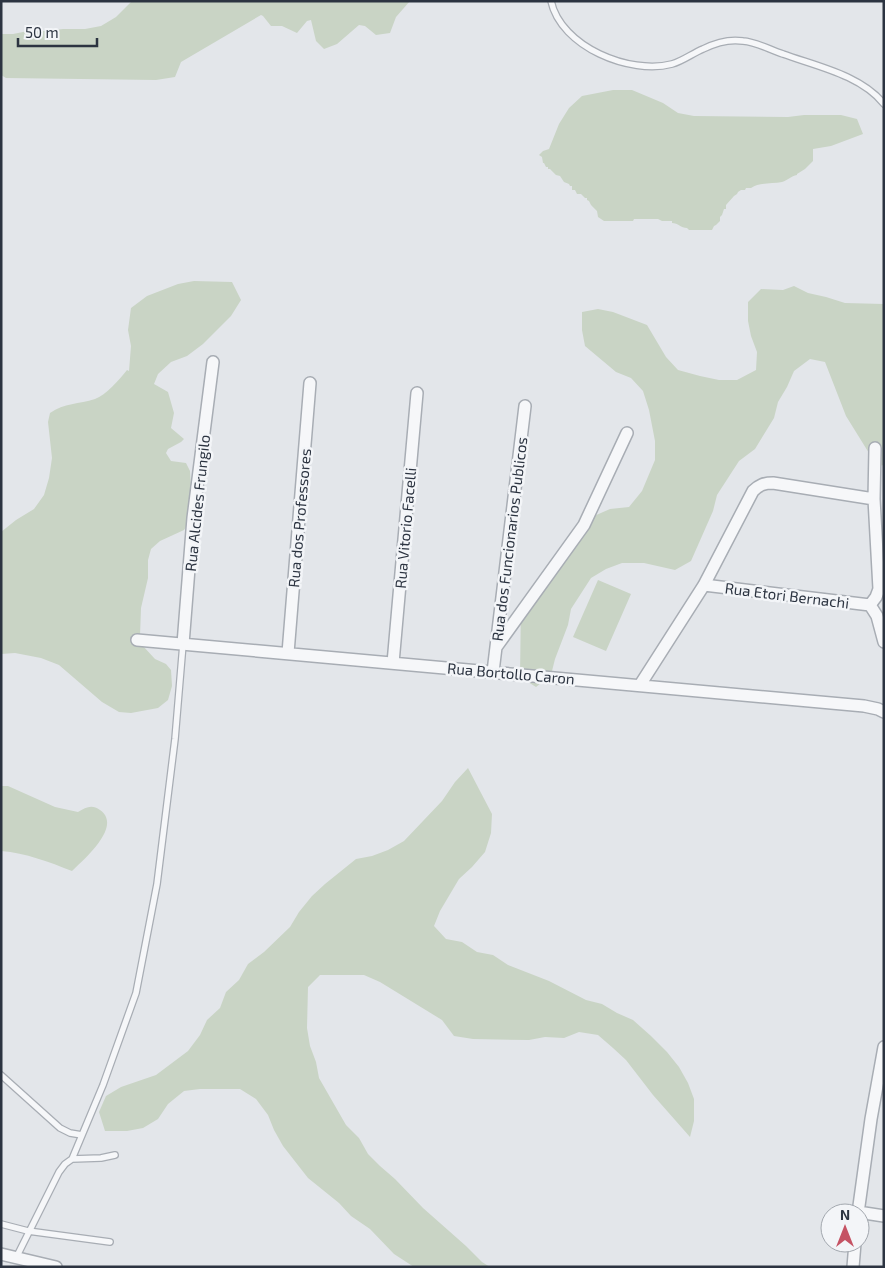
<svg xmlns="http://www.w3.org/2000/svg" width="885" height="1268" viewBox="0 0 885 1268" font-family="'Exo 2',sans-serif">
	<style>
		.green { fill: #c9d4c5 }
		.lines { fill: none; stroke-linecap: round; stroke-linejoin: round }
		.service-casing { stroke: #a8adb4; stroke-width: 8 }
		.minor-casing { stroke: #a8adb4; stroke-width: 14 }
		.service { stroke: #f6f7f9; stroke-width: 5.5 }
		.minor { stroke: #f6f7f9; stroke-width: 11 }
		.labels { text-anchor: middle; dominant-baseline: central; stroke-width: 5; stroke-linejoin: round; paint-order: stroke }
		.street-label { font-size: 15px; fill: #2c3441; stroke: #f3f5f8 }
	</style>
	<rect width="100%" height="100%" fill="#e3e6ea"/>
	<path class="green" d="M132 1H410L396 17 390 33 376 35 365 26 359 25 337 44 324 49 316 41 311 20 307 21 297 33 282 26H271L263 16 261 15 181 62 175 77 156 80 6 78 1 75V34H13L28 31H47L63 29H85L101 26 116 17Z
		M613 90H632L663 103 678 113 694 116 788 117 804 115H841L857 119 863 134 831 146 813 149V161L805 169 797 174V175C791 176 788 180 782 182 772 184 760 182 751 188H746L745 190H741L738 192 737 194 734 196 726 205V209H724L722 215 720 217V221L716 225 714 226 712 230H689L687 228C681 228 678 223 672 223V221H662L658 219H634L633 221H604L598 217 597 211 591 205 589 201 587 200V198H585L581 194H577L575 190H572V186H570L569 184 564 182 560 176 556 175 550 169H548V167H546L544 163H543L542 157 539 155 543 151 549 149 559 124 569 108 582 96Z
		M194 281 232 282 241 300 231 316 203 344 187 356 171 362 158 374 154 384 168 392 174 413 171 428 184 439 181 442 168 449 166 453 171 461 186 463 190 471 192 506 189 523 184 530 160 541 151 549 148 560V578L141 608 140 636 143 646 155 659 166 664 171 670 172 686 168 700 158 708 131 713 119 712 102 702 59 665 41 658 15 653 1 654V532L16 520 34 509 44 495 49 478 52 458 48 422 50 413C64 403 79 404 95 399 106 395 119 380 127 370L129 371 131 346 128 330 131 308 147 296 178 284Z
		M794 286 808 293 826 297 845 303 884 304V465L877 466 846 416 825 362 810 359 794 371 787 387 778 402 774 418 755 449 739 461 717 495 713 511 691 561 675 570 644 563H622L606 569 591 578 571 609 568 625 555 659 551 675 536 687 520 677 521 602 537 590 594 516 610 509 629 507 642 491 655 460V441L649 410 643 391 631 378 616 372 585 346 582 330V312L598 309 613 312 647 325 666 357 678 370 700 376 719 380H737L756 370 757 352 751 336 748 321V302L761 289 783 290Z
		M598 580 631 594 606 651 573 637Z
		M468 768 492 814 491 833 485 852 472 867 459 879 440 911 434 926 446 939 462 942 477 952 493 955 508 965 549 981 586 1000 602 1004 617 1013 633 1020 651 1036 667 1052 679 1067 688 1083 694 1099V1121L690 1137 653 1095 626 1060 613 1048 598 1035 579 1032 564 1038 545 1037 529 1040 473 1039 454 1036 442 1020 380 982 364 975H320L308 987 307 1028 310 1046 316 1062 319 1078 346 1125 359 1138 368 1154 380 1166 395 1179 423 1208 466 1246 482 1262 490 1267H414L394 1254 370 1229 351 1216 339 1203 308 1178 283 1146 274 1130 268 1115 256 1099 240 1089H200L184 1091 168 1104 158 1119 143 1128 127 1131H105L99 1112 106 1096 121 1087 156 1075 188 1051 200 1035 207 1020 220 1008 226 992 239 980 248 964 264 952 290 927 299 912 312 896 325 884 356 859 372 856 388 850 404 841 442 801 455 782Z
		M1 786H8L55 807 78 812C86 807 92 804 100 810 123 826 84 859 72 871 49 862 26 853 1 851Z"/>
	<g class="lines">
		<defs>
			<path id="service" d="M551 1C561 47 630 75 672 64 683 61 693 53 703 49 715 43 730 39 743 41 757 42 770 50 783 54 816 66 861 75 884 104
				M1 1075 60 1128 70 1133 82 1135
				M72 1159 103 1085 136 993 157 884 175 739 183 644
				M1 1224 28 1231 110 1242
				M16 1258 59 1172 65 1164 72 1159 101 1158 115 1155"/>
			<path id="minor" d="M704 585 870 605
				M870 605 876 597 879 589 874 499 875 448
				M870 605 877 616 884 642
				M137 640 864 706 878 709 884 712
				M183 644 193 518 213 362
				M497 646 584 525 627 433
				M288 653 310 383
				M393 663 417 393
				M493 672 525 406
				M640 685 704 585 753 491C759 485 764 483 773 483L874 499
				M858 1212 884 1216
				M858 1213 871 1119 884 1047
				M1 1254 56 1267
				M853 1267 855 1243"/>
		</defs>
		<use href="#service" class="service-casing"/>
		<use href="#minor" class="minor-casing"/>
		<use href="#service" class="service"/>
		<use href="#minor" class="minor"/>
	</g>
	<g class="labels">
		<g class="street-label">
			<text transform="translate(197 503) rotate(-84)">Rua Alcides Frungilo</text>
			<text transform="translate(299 518) rotate(-85)">Rua dos Professores</text>
			<text transform="translate(405 528) rotate(-85)">Rua Vitorio Facelli</text>
			<text transform="translate(509 539) rotate(-83)">Rua dos Funcionarios Publicos</text>
			<text transform="translate(787 595) rotate(7)">Rua Etori Bernachi</text>
			<text transform="translate(511 673) rotate(5)">Rua Bortollo Caron</text>
		</g>
	</g>
	<rect width="885" height="1268" fill="none" stroke="#2c3441" stroke-width="5"/>
	<g transform="translate(845 1228)"><circle r="24" fill="#f3f5f8" stroke="#a3a8af"/>
	<path d="M0-4L9 19L0 12L-9 19Z" fill="#c55364"/>
	<text y="-8" font-size="14" font-weight="bold" text-anchor="middle" fill="#2c3441">N</text>
	</g>
	<path d="M18 38v8h79v-8" fill="none" stroke="#2c3441" stroke-width="2.5"/>
	<text x="25" y="38" font-size="15" fill="#2c3441" stroke="#f3f5f8" stroke-width="4" paint-order="stroke">50 m</text>
</svg>
